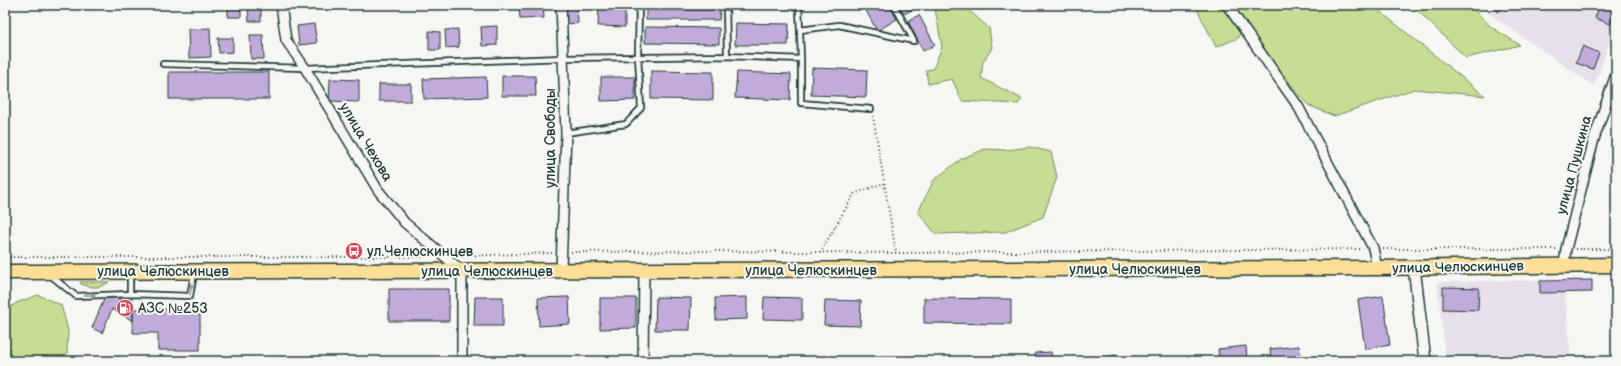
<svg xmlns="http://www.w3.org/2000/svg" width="1621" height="366" viewBox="0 0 1621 366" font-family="'Balsamiq Sans',sans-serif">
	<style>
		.built { fill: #e6e0eb }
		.green { fill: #c6dd93; stroke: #728d64 }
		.building { fill: #c1abdb; stroke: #1f3d34 }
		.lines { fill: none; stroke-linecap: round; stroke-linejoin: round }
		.service-casing { stroke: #1f3d34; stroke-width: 8 }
		.minor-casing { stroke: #1f3d34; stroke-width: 12 }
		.tertiary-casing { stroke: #1f3d34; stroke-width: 14 }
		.primary-casing { stroke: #1f3d34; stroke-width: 17 }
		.path { stroke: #1f3d34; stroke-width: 2; stroke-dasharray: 1 3; stroke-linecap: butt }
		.service { stroke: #f6f6f2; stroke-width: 4.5 }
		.minor { stroke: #f6f6f2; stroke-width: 9 }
		.tertiary { stroke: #f6f6f2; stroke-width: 11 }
		.primary { stroke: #fdde96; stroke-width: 14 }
		.oneway { fill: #8a9a93 }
		.labels { text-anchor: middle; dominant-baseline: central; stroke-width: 4; stroke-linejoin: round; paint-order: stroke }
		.street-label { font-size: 14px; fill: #1f3d34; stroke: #f6f6f2 }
		.poi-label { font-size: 14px; fill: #1f3d34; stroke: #f6f6f2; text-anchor: start }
	</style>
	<rect width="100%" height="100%" fill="#f6f6f2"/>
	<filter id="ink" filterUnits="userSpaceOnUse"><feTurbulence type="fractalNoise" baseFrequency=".025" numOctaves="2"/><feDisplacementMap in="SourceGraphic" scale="8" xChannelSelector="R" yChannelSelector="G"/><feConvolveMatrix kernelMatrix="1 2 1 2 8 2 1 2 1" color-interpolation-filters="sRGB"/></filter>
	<g filter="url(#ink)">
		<path class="built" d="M1480 5H1616V25L1594 86 1490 14Z
			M1539 280 1540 293H1565L1571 361H1446L1437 282Z"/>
		<path class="green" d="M930 5H963L989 28 992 48 983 62 981 78 1022 99 1018 104 962 101 952 79 928 84 926 70 933 69 942 47 935 9Z
			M1195 5H1372L1485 96 1414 89 1334 116 1308 105 1243 26 1238 38 1216 47Z
			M1412 5H1470L1491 27 1520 45 1466 58Z
			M1030 147 1051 152 1057 177 1043 217 1005 232 936 234 918 212 934 180 961 159 985 149 1006 150Z
			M80 282H109C100 289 92 288 81 284Z
			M38 295 61 305 68 330 67 355 57 359 43 356 27 361H5V311L16 303Z"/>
		<path class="building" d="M228 5H241V17H228Z
			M248 5H261V21H249Z
			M519 5H543L544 18 520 19Z
			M599 5H625V27L598 26Z
			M863 5H889L897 19 877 31Z
			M899 5H912L914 9 904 14Z
			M1489 5H1505L1498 12Z
			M1600 5H1616V10L1610 24 1595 18Z
			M565 6H577L578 23 566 24Z
			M646 10H720L719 20H646Z
			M919 15 935 45 923 51 908 21Z
			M736 23 789 24 788 45H735Z
			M314 24 317 43 299 45 297 26Z
			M497 26V45L482 46 481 27Z
			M645 27 719 28V44L645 43Z
			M210 28 211 57 189 58 188 29Z
			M458 29 459 47 446 48 445 30Z
			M429 31 440 32V50H429Z
			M250 35H263L264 59H251Z
			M218 38H233V52L219 53Z
			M1583 46 1599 53 1593 69 1576 63Z
			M812 68 867 70 866 97 811 95Z
			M651 71 713 72V100L651 99Z
			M169 72H269V99H169Z
			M737 72 791 74 790 100 735 98Z
			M502 76H535L536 96H502Z
			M486 77 487 97 424 99 423 79Z
			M601 77H635V100L601 101Z
			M330 79 359 80V102L329 101Z
			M379 84H411V101H379Z
			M1592 280V292L1540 293V281Z
			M1443 287 1479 288 1478 310 1443 309Z
			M389 289H449V321H389Z
			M107 292 133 306V321L112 309 102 333 92 328Z
			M1383 296 1390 345 1365 349 1358 300Z
			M475 297H503V326H474Z
			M569 297 570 324 539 326 538 298Z
			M656 297 691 298 690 330H655Z
			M747 297V319L716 320 715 298Z
			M764 297 802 298V320L763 319Z
			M600 298H636V328L600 329Z
			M924 298 1011 299V324L924 323Z
			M825 300 861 301 860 326 824 325Z
			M133 309H200V350H158V333H133Z
			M1246 346 1247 361H1219L1218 349Z
			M1299 346 1301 361H1271L1270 349Z
			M1051 352 1052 361H1035V353Z
			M1116 355 1118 361H1095V359Z
			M1165 358V361H1145V360Z"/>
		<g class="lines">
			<defs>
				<path id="service" d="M800 30 839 25 914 41 894 5
					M727 56 801 59 799 6 785 5
					M801 59V103L871 109
					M163 64 305 68 563 58 727 56 726 5
					M566 133 626 124 641 108 638 56 639 5
					M50 275 76 296 130 294 190 296 194 274
					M130 294V274"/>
				<path id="minor" d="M281 5 286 40 305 68 378 190 405 223 462 271V361
					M1227 5 1298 106 1373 248 1377 268
					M1564 265 1566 249 1594 139 1616 74
					M561 270 566 133 561 5
					M643 361 644 271"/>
				<path id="tertiary" d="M1414 267 1425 361"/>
				<path id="primary" d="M5 272 1377 268 1616 265"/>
			</defs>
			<use href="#service" class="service-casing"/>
			<use href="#minor" class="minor-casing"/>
			<use href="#tertiary" class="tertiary-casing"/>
			<use href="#primary" class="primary-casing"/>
			<path class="path" d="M873 116 896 253
				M1383 249H1557
				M1575 249H1616
				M571 252 715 251 896 253 1363 249
				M820 253 854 194 884 183
				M459 256 553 253
				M5 257H429"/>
			<use href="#service" class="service"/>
			<use href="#minor" class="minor"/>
			<use href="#tertiary" class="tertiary"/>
			<use href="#primary" class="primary"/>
		</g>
		<defs><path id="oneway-solid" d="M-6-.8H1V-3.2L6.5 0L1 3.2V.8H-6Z"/></defs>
		<g class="oneway">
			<use href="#oneway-solid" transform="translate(191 289) rotate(-77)"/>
			<use href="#oneway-solid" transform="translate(90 295) rotate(-3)"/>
		</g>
	</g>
	<defs>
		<symbol id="bus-disc" viewBox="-11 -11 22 22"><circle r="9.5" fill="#d1495b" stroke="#f6f6f2"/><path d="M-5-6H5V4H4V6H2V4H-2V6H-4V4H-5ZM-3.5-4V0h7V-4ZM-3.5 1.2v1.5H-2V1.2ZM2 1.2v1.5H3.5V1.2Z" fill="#fff"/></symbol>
		<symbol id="fuel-disc" viewBox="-11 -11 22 22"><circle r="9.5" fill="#d1495b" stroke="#f6f6f2"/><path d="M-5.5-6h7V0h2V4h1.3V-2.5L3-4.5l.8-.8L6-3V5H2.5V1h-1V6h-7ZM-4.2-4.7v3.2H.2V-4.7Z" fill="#fff"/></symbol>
	</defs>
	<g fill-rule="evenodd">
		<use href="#bus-disc" x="344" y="241" width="20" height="20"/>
		<use href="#fuel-disc" x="115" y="298" width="20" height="20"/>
	</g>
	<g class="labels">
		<g class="street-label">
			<text transform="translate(550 138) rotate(-90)">улица Свободы</text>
			<text transform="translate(366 142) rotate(59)">улица Чехова</text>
			<text transform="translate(1574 165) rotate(-75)">улица Пушкина</text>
			<text transform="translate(1458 267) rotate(-1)">улица Челюскинцев</text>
			<text x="1135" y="269">улица Челюскинцев</text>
			<text x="811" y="270">улица Челюскинцев</text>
			<text x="163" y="271">улица Челюскинцев</text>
			<text x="487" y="271">улица Челюскинцев</text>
		</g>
		<g class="poi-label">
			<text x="367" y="251">ул.Челюскинцев</text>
			<text x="138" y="308">АЗС №253</text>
		</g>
	</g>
	<rect width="1621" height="366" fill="none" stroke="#f6f6f2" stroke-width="20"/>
	<rect x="10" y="10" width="1601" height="346" fill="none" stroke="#1f3d34" stroke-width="1.5" filter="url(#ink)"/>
</svg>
